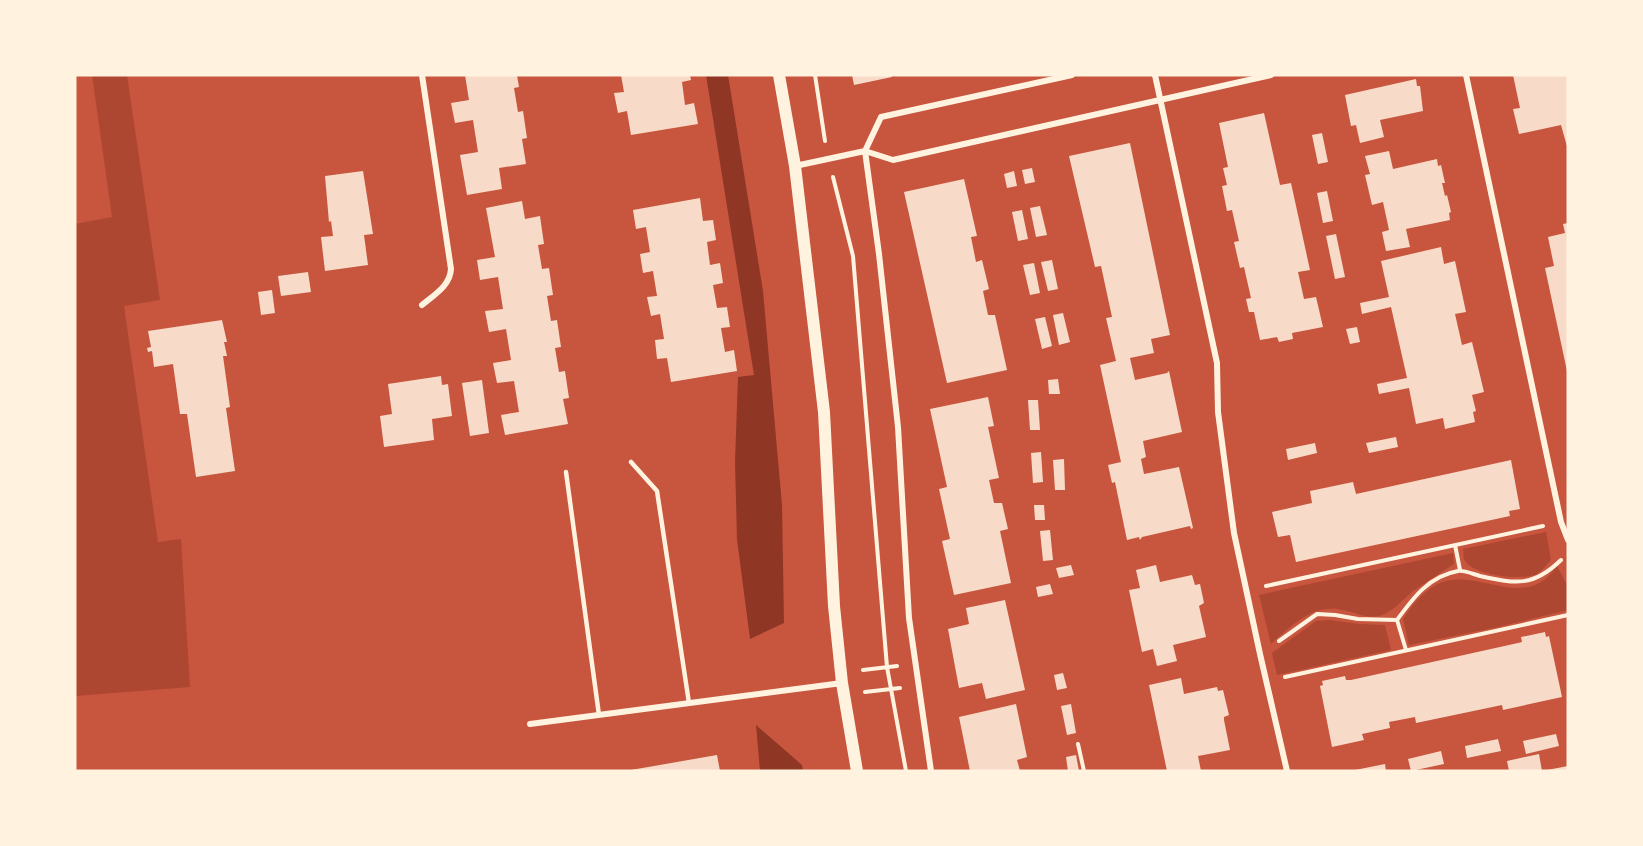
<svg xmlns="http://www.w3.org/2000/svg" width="1643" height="846" viewBox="0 0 1643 846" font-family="Roboto,sans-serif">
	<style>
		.green { fill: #ae4732 }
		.water { fill: #8f3625 }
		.building { fill: #f7dbc8 }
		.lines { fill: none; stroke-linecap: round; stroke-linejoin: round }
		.path { stroke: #fff3e0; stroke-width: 4 }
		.service { stroke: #fff3e0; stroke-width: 4.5 }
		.minor { stroke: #fff3e0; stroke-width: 6 }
		.secondary { stroke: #fff3e0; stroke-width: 12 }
	</style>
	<rect width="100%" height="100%" fill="#c8553d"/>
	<path class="green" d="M92 75H127L160 300 124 306 158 542 181 539 190 687 75 696V224L112 217Z
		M1546 532 1551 560C1547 564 1542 571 1537 574 1522 581 1472 576 1464 559 1463 556 1464 552 1463 549Z
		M1453 553 1454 564C1440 573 1426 582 1412 592 1401 601 1393 612 1379 616 1367 619 1354 612 1343 610 1314 602 1291 626 1271 644L1259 595Z
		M1557 566 1568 587V610L1498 627 1409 645 1403 619C1411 607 1419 596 1431 588 1471 559 1523 617 1557 566Z
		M1329 620 1360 624 1385 625 1391 650 1277 675 1272 653 1316 621Z"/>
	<path class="water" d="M706 75H728L763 291 782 505 784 623 750 639 737 539 735 462 738 377 754 375Z
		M756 725 802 765 803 771H760Z"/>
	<path class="building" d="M465 75H517L519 87 514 88 518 112 523 111 527 138 522 139 526 164 499 168 502 189 467 195 460 155 478 152 473 120 455 123 451 103 469 100Z
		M621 75H690L691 80 682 82 685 105 694 103 698 124 631 135 627 111 618 113 614 93 624 92Z
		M852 75H891L892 77 854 85Z
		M1513 75H1568V150L1561 125 1519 134 1513 109 1520 108Z
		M1416 79 1417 86H1420L1423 111 1380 120 1384 137 1360 143 1356 125 1351 126 1345 95Z
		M1264 113 1280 185 1291 183 1310 270 1298 272 1304 299 1316 297 1323 327 1292 333 1293 339 1279 342 1277 337 1260 340 1254 312H1249L1246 299 1251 298 1244 267 1240 268 1234 242 1239 241 1232 210 1227 211 1222 186 1227 185 1223 168 1228 167 1219 123Z
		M1322 133 1328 162 1318 164 1312 135Z
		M1130 143 1170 335 1151 339 1154 353 1130 358 1135 380 1167 373 1169 371 1182 432 1143 441 1146 457 1141 459 1144 474 1179 467 1193 528 1191 529 1190 526 1142 537 1140 540 1139 537 1127 540 1115 482 1112 483 1108 465 1121 462 1100 365 1116 361 1106 318 1112 317 1101 266 1095 267 1069 156Z
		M1389 151 1393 169 1437 159 1438 166 1441 165 1445 183H1442L1445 196 1447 195 1451 212 1449 213 1450 220 1406 229 1410 247 1386 251 1382 232 1389 230 1383 202 1372 205 1365 175 1370 174 1365 156Z
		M1032 168 1035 182 1025 184 1022 170Z
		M363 171 373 234 364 235 368 265 325 271 321 237 333 236 331 221 329 222 325 176Z
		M1014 171 1017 186 1007 188 1004 174Z
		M964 179 977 236 971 237 976 262 982 260 989 289 983 291 988 315H995L1007 370 947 383 904 192Z
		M1327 191 1333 221 1323 223 1317 193Z
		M700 198 703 221 713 220 716 240 707 242 710 265 720 263 723 283 713 285 717 308 727 307 730 327 721 328 725 352 734 350 737 371 671 382 667 358 657 359 655 340 664 339 660 314 651 316 647 297 657 296 653 271 643 273 640 254 650 252 646 227 636 229 633 210Z
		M522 201 525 219 540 216 544 244 538 245 542 269 549 268 553 295 547 296 551 321 557 320 561 347 555 348 559 372 565 371 569 398 563 399 568 424 505 435 501 415 519 412 514 381 497 383 493 363 511 360 506 329 489 332 485 311 503 309 498 277 480 280 477 260 495 257 486 208Z
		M1040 206 1047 235 1036 237 1030 208Z
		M1022 210 1028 239 1018 241 1012 212Z
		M1568 223V371H1567L1545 268 1554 266 1548 237 1565 233 1563 224Z
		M1336 234 1345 277 1335 279 1326 236Z
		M1441 247 1444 264 1455 261 1466 312 1455 314 1462 345 1472 342 1484 392 1472 395 1476 411 1473 412 1475 422 1445 429 1443 418 1416 424 1409 388 1379 394 1377 384 1407 378 1391 307 1362 314 1360 303 1389 297 1381 261Z
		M1052 260 1058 289 1048 291 1041 262Z
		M1034 263 1040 293 1030 295 1023 265Z
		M308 272 311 292 281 296 278 276Z
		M272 290 275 313 261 315 258 292Z
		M1063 313 1070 342 1059 345 1053 315Z
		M1045 317 1052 346 1042 349 1035 319Z
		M222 320 227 342H224L227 356H223L230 407 226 408 235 471 196 477 187 414H180L173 364 154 367 152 351 148 352 147 348 151 347 148 331Z
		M1357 327 1360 342 1350 344 1346 329Z
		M441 376 442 385 448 384 452 416 432 419 434 440 384 447 380 416 392 414 388 384Z
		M1058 379 1060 394H1049L1048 380Z
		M482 380 489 433 470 436 462 383Z
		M988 397 994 426 988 427 999 478 989 480 994 503H1002L1008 529 1000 531 1011 583 954 595 942 541 950 539 939 489 947 487 930 409Z
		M1028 400H1038L1040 430H1030Z
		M1396 437 1398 447 1369 453 1366 443Z
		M1315 443 1317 453 1288 460 1286 449Z
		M1041 452 1043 482 1033 483 1031 453Z
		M1064 459 1065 490H1055L1053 460Z
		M1511 460 1520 509 1509 511 1510 516 1296 562 1290 535 1278 537 1272 512 1312 503 1310 491 1353 482 1356 494Z
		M1034 505H1044L1045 520H1035Z
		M1050 530 1053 560 1043 561 1040 531Z
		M1071 565 1074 575 1059 578 1056 568Z
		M1156 565 1160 582 1192 575 1195 585 1200 584 1204 603 1199 606 1206 637 1173 645 1177 661 1157 666 1153 649 1142 652 1129 590 1140 588 1136 570Z
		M1050 584 1053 594 1038 597 1036 587Z
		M1005 600 1025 690 986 699 982 683 959 688 948 629 969 624 966 608Z
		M1545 632 1546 637 1549 636 1562 697 1503 710 1502 705 1416 723 1415 717 1389 722 1390 728 1362 734 1364 740 1332 747 1320 686 1323 685 1322 681 1345 676 1346 680H1351L1518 643 1522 642 1521 637Z
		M1063 673 1067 688 1057 690 1054 675Z
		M1181 678 1184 694 1217 687 1218 691 1223 690 1229 715 1224 717V720L1230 750 1198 756 1201 771H1167L1149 685Z
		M1016 704 1027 757 1017 760 1020 771H970L959 717Z
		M1071 704 1076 733 1067 735 1061 706Z
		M1556 734 1559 746 1526 754 1523 741Z
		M1498 739 1501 751 1467 758 1465 746Z
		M1441 751 1444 764 1411 771 1408 759Z
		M1539 754 1542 771H1509L1507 761Z
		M717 755 720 771H632L631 770Z
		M1076 755 1079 771H1068L1066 757Z
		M1385 764 1386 771H1355V770Z
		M1568 766V771H1547V770Z"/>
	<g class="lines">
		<path class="path" d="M815 75 825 141
			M833 177 853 256 887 667 906 771
			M1455 545 1460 570
			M1266 586 1543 526
			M1397 620 1406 650
			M1279 641 1317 614 1335 615 1358 619 1397 620C1413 598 1429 576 1458 571 1464 570 1473 574 1480 576 1517 584 1533 587 1561 560
			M863 670 897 666
			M1285 677 1568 615
			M865 692 900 688
			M1078 744 1084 771"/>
		<path class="service" d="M631 462 657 491 689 703
			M566 472 599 715"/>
		<path class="minor" d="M1155 75 1217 363 1218 412 1234 533 1260 654 1287 771
			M1466 75 1561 522 1568 540
			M865 151 879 254 898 427 909 618 931 771
			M865 151 881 117 1072 75
			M795 166 865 151 893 160 1271 75
			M422 305C434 295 450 286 451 269L422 75
			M530 724 842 683"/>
		<path class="secondary" d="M779 75 795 166 824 412 834 606 842 683 857 771"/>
	</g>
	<rect width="1643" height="846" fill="none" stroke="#fff3e0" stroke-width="153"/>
</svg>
